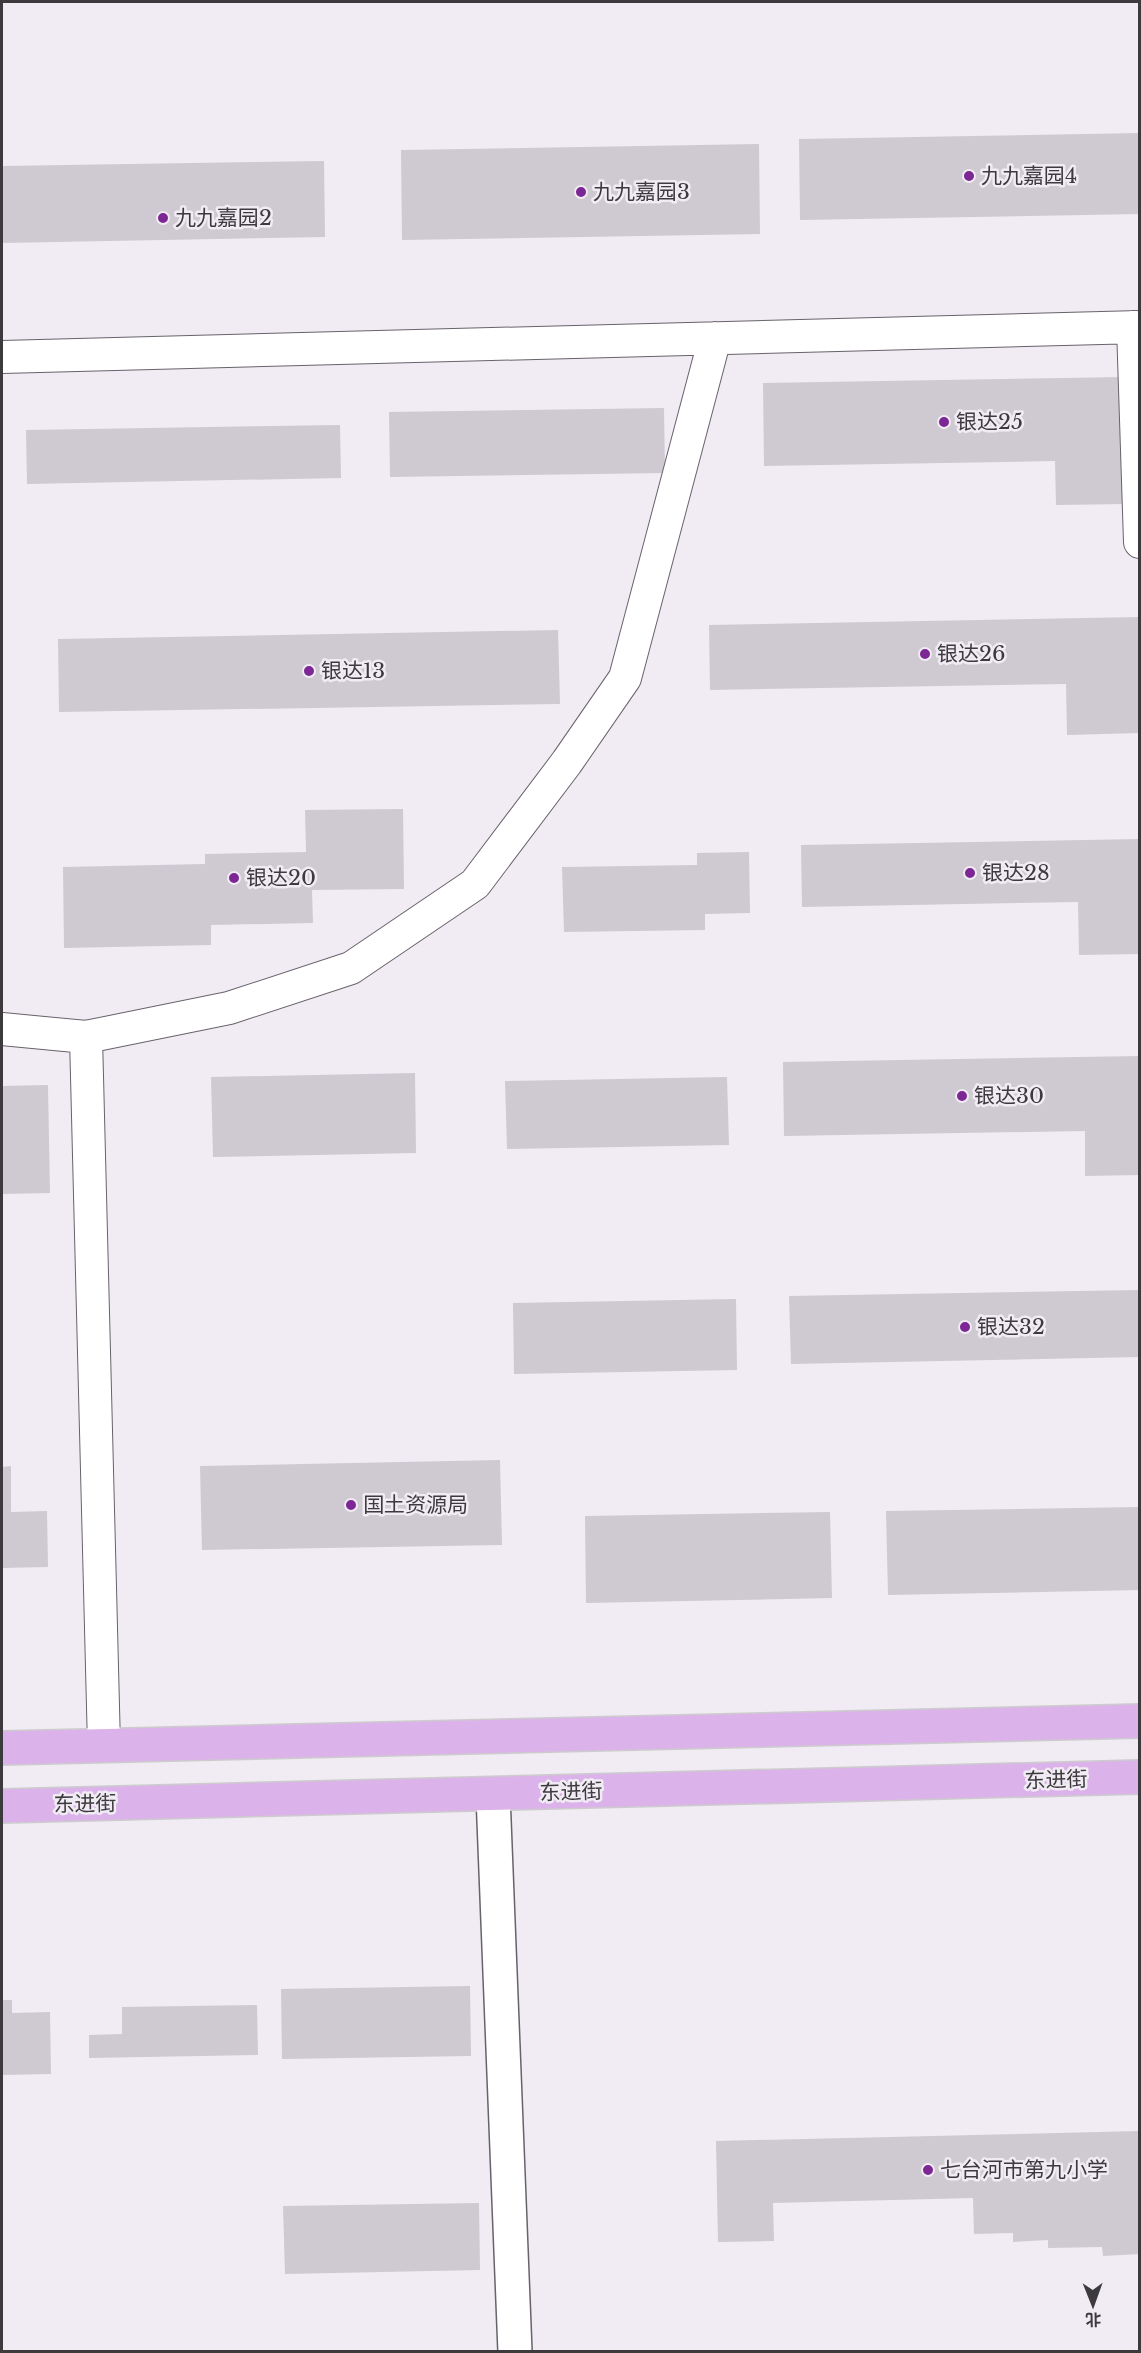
<svg xmlns="http://www.w3.org/2000/svg" width="1141" height="2353" viewBox="0 0 1141 2353" font-family="'Libre Baskerville','Noto Sans SC',serif">
	<style>
		.building { fill: #cfc9d1 }
		.lines { fill: none; stroke-linecap: round; stroke-linejoin: round }
		.street-casing { stroke: #68626a; stroke-width: 34 }
		.secondary-casing { stroke: #68626a; stroke-width: 36 }
		.primary-casing { stroke: #cdcccd; stroke-width: 36 }
		.street { stroke: #fff; stroke-width: 32 }
		.secondary { stroke: #fff; stroke-width: 33 }
		.primary { stroke: #dcb2ea; stroke-width: 33 }
		.poi-dot { fill: #7d2795; stroke: #f1ebf4; stroke-width: 2 }
		.labels { text-anchor: middle; dominant-baseline: central; stroke-width: 5; stroke-linejoin: round; paint-order: stroke }
		.poi-label { font-size: 21px; fill: #3d3a3e; stroke: #f1ebf4; text-anchor: start }
		.street-label { font-size: 21px; fill: #3d3a3e; stroke: #f1ebf4 }
	</style>
	<rect width="100%" height="100%" fill="#f1ebf4"/>
	<path class="building" d="M1140 133V214L800 220 799 139Z
		M759 144 760 234 402 240 401 150Z
		M324 161 325 237 2 243V166Z
		M1124 377 1126 504 1056 505 1055 461 764 466 763 383Z
		M664 408 665 473 390 477 389 412Z
		M340 425 341 478 27 484 26 430Z
		M1140 617V733L1067 735 1066 684 710 690 709 625Z
		M558 630 560 704 59 712 58 639Z
		M403 809 404 889 312 890 313 923 211 925V945L64 948 63 867 205 864V854L306 852 305 810Z
		M1140 839V954L1079 955 1078 902 802 907 801 845Z
		M749 852 750 913 705 914V930L564 932 562 867 697 865V853Z
		M1140 1056V1175L1085 1176V1131L784 1136 783 1062Z
		M415 1073 416 1153 213 1157 211 1077Z
		M727 1077 729 1145 507 1149 505 1081Z
		M48 1085 50 1193 2 1194V1086Z
		M1140 1290V1357L791 1364 789 1296Z
		M736 1299 737 1370 514 1374 513 1303Z
		M500 1460 502 1545 202 1550 200 1466Z
		M11 1466V1512L47 1511 48 1567 2 1568V1467Z
		M1140 1507V1590L888 1595 886 1511Z
		M830 1512 832 1598 586 1603 585 1516Z
		M470 1986 471 2056 282 2059 281 1989Z
		M2 2000H12V2013L50 2012 51 2074 2 2075Z
		M257 2005 258 2055 89 2058V2035L122 2034V2007Z
		M1140 2131V2254L1103 2256 1102 2247 1048 2248V2240L1013 2242V2233L974 2234 973 2198 773 2203 774 2241 718 2242 716 2141Z
		M479 2203 480 2270 285 2274 283 2206Z"/>
	<g class="lines">
		<defs>
			<path id="street" d="M1133 327 1140 542
				M2 357 1140 327
				M2 1029 86 1037
				M104 1746 86 1037 229 1008 351 968 475 884 567 762 625 678 715 338"/>
			<path id="secondary" d="M493 1795 515 2352"/>
			<path id="primary" d="M2 1748 1140 1721
				M2 1806 1140 1777"/>
		</defs>
		<use href="#street" class="street-casing"/>
		<use href="#secondary" class="secondary-casing"/>
		<use href="#primary" class="primary-casing"/>
		<use href="#street" class="street"/>
		<use href="#secondary" class="secondary"/>
		<use href="#primary" class="primary"/>
	</g>
	<g class="poi-dot">
		<circle cx="969" cy="176" r="6"/>
		<circle cx="581" cy="192" r="6"/>
		<circle cx="163" cy="218" r="6"/>
		<circle cx="944" cy="422" r="6"/>
		<circle cx="925" cy="654" r="6"/>
		<circle cx="309" cy="671" r="6"/>
		<circle cx="970" cy="873" r="6"/>
		<circle cx="234" cy="878" r="6"/>
		<circle cx="962" cy="1096" r="6"/>
		<circle cx="965" cy="1327" r="6"/>
		<circle cx="351" cy="1505" r="6"/>
		<circle cx="928" cy="2170" r="6"/>
	</g>
	<g class="labels">
		<g class="poi-label">
			<text x="981" y="176">九九嘉园4</text>
			<text x="593" y="192">九九嘉园3</text>
			<text x="175" y="218">九九嘉园2</text>
			<text x="956" y="422">银达25</text>
			<text x="937" y="654">银达26</text>
			<text x="321" y="671">银达13</text>
			<text x="982" y="873">银达28</text>
			<text x="246" y="878">银达20</text>
			<text x="974" y="1096">银达30</text>
			<text x="977" y="1327">银达32</text>
			<text x="363" y="1505">国土资源局</text>
			<text x="940" y="2170">七台河市第九小学</text>
		</g>
		<g class="street-label">
			<text transform="translate(1056 1780) rotate(-2)">东进街</text>
			<text transform="translate(571 1792) rotate(-2)">东进街</text>
			<text transform="translate(85 1804) rotate(-1)">东进街</text>
		</g>
	</g>
	<rect width="1141" height="2353" fill="none" stroke="#3d3a3e" stroke-width="6"/>
	<g transform="translate(1093 2305) rotate(179)" stroke="#f1ebf4" stroke-width="4.5" paint-order="stroke">
	<path d="M0-4.5L10 22L0 15L-10 22Z" fill="#3d3a3e"/>
	<text y="-9" font-size="16" font-weight="bold" text-anchor="middle" fill="#3d3a3e">北</text>
	</g>
</svg>
